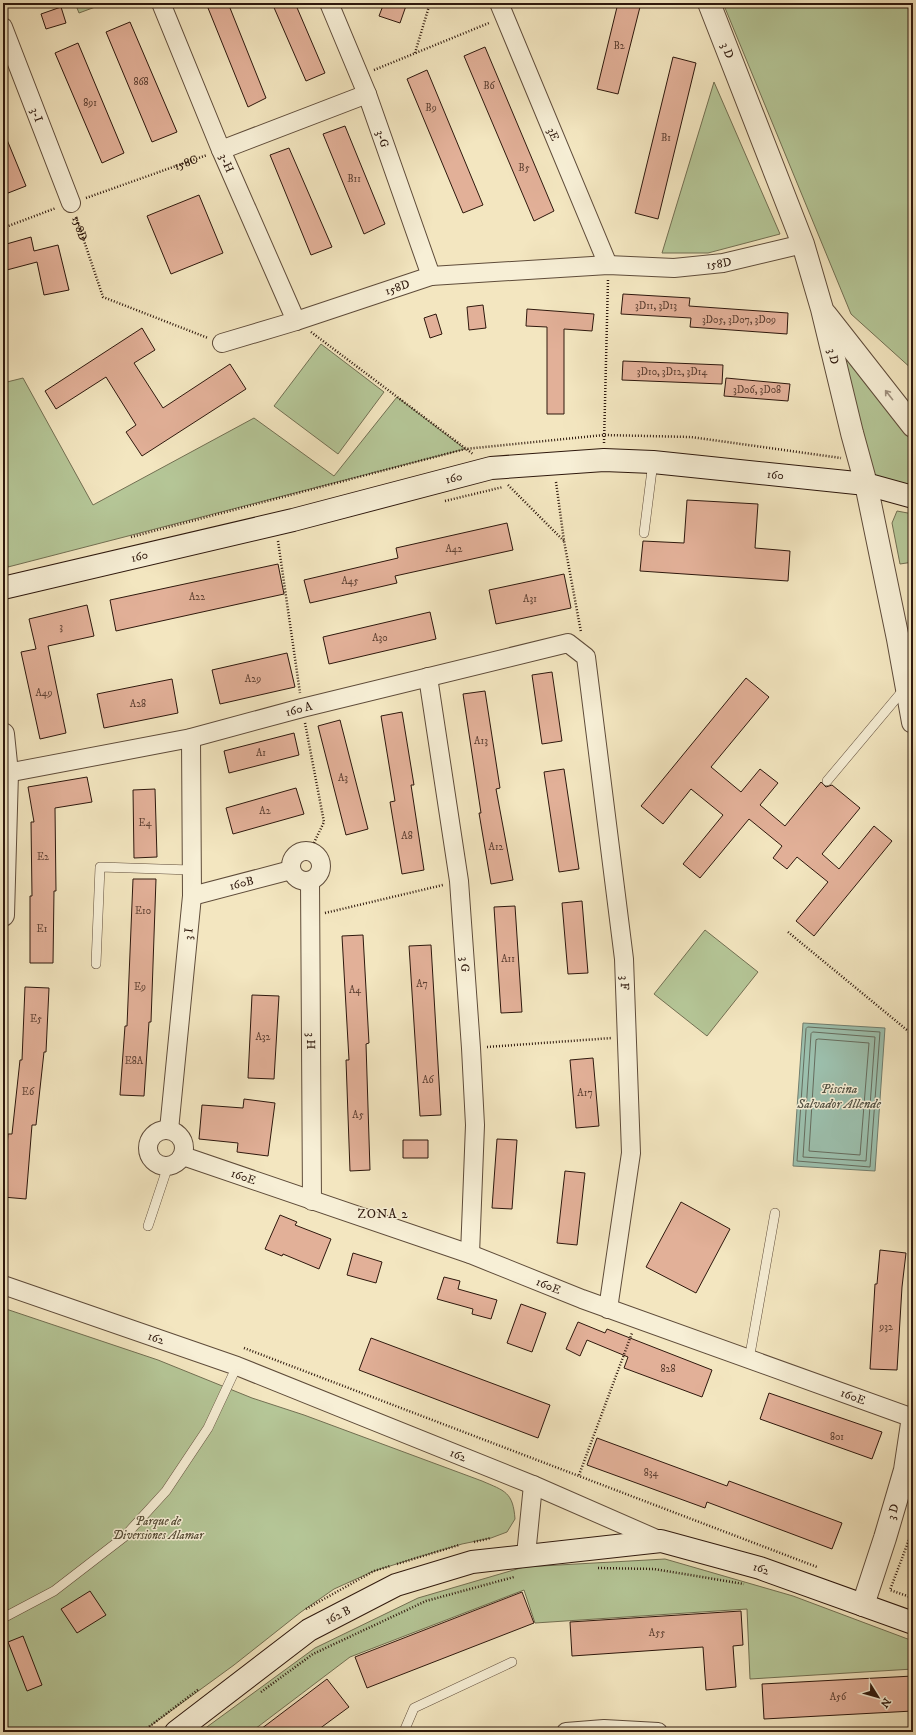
<svg xmlns="http://www.w3.org/2000/svg" width="916" height="1735" viewBox="0 0 916 1735" font-family="'IM FELL DW Pica',serif">
	<style>
		.green { fill: #b5c697; stroke: #726f52 }
		.water { fill: #9cc0ae; stroke: #707d6e }
		.lines { fill: none; stroke-linecap: round; stroke-linejoin: round }
		.shore { stroke: #656c5e; stroke-width: 1 }
		.building { fill: #e2b098; stroke: #2e180d }
		.service-casing { stroke: #5f4c3a; stroke-width: 10 }
		.minor-casing { stroke: #5f4c3a; stroke-width: 20 }
		.tertiary-casing { stroke: #5f4c3a; stroke-width: 24 }
		.secondary-casing { stroke: #2e180d; stroke-width: 24 }
		.path { stroke: #2e180d; stroke-width: 2.5; stroke-dasharray: 1 2; stroke-linecap: butt }
		.service { stroke: #f7efd6; stroke-width: 9 }
		.minor { stroke: #f7efd6; stroke-width: 18 }
		.tertiary { stroke: #f7efd6; stroke-width: 22 }
		.secondary { stroke: #f7efd6; stroke-width: 22 }
		.oneway { stroke: #9d8e7c }
		.labels { text-anchor: middle; dominant-baseline: central; stroke-width: 3; stroke-linejoin: round; paint-order: stroke }
		.number-label { font-size: 10px; fill: #5b3e30 }
		.street-label { font-size: 12px; fill: #2e180d; stroke: #f7efd6 }
		.park-label { font-size: 12px; font-style: italic; fill: #564c36; stroke: #f7efd6 }
		.water-label { font-size: 13px; font-style: italic; fill: #545345; stroke: #f7efd6 }
		.neighbourhood-label { font-size: 13px; letter-spacing: 1px; fill: #2e180d; stroke: #f7efd6 }
	</style>
	<rect width="100%" height="100%" fill="#f3e6c0"/>
	<filter id="stains"><feTurbulence type="fractalNoise" baseFrequency=".005" numOctaves="4"/><feColorMatrix values="0 0 0 0 .2 0 0 0 0 .09 0 0 0 0 .02 0 0 0 .5 -.17"/></filter>
	<radialGradient id="worn" r=".72"><stop offset=".6" stop-color="#630" stop-opacity="0"/><stop offset="1" stop-color="#630" stop-opacity=".3"/></radialGradient>
	<path class="green" d="M75 3H106L79 13Z
		M723 3H913V370L851 314Z
		M714 82 780 234 708 253H662Z
		M321 344 384 392 338 454 274 406Z
		M840 346 913 441V487L870 475Z
		M23 378 93 505 254 418 334 476 397 397 465 449 8 567 3 545V383Z
		M897 511 913 514V562L900 564 892 523Z
		M705 930 758 972 707 1036 654 994Z
		M3 1308 158 1360 252 1398 304 1415 482 1481C505 1491 513 1492 515 1519L507 1532 491 1538 462 1544 422 1556 374 1571 334 1589 301 1612 234 1665 142 1732H3Z
		M665 1559 793 1596 913 1641V1669L750 1679 747 1609 535 1623 524 1590 350 1657 251 1732H200L315 1648 418 1598 524 1567Z"/>
	<path class="water" d="M803 1023 885 1028 875 1171 793 1166Z"/>
	<g class="lines">
		<path class="shore" d="M808 1027 880 1032 870 1167 797 1161 806 1029Z
			M813 1032 875 1037 866 1161 803 1157 811 1034Z
			M819 1039 869 1043 860 1155 809 1151 816 1040Z"/>
	</g>
	<path class="building" d="M218 3H228L266 98 248 107 208 8Z
		M272 3H295L325 73 306 81Z
		M384 3H407L400 23 379 16Z
		M618 3H641L618 94 597 89Z
		M61 7 66 23 46 29 41 14Z
		M130 22 177 132 152 142 106 32Z
		M78 43 124 153 102 163 55 53Z
		M485 47 554 211 534 221 464 56Z
		M673 57 696 63 658 219 635 213Z
		M427 70 483 205 463 213 407 79Z
		M345 126 385 224 364 234 323 134Z
		M3 130 26 186 3 195Z
		M289 148 332 247 311 255 270 155Z
		M199 195 223 253 171 274 147 216Z
		M31 237 34 251 58 245 69 290 44 295 37 262 3 271V245Z
		M623 294 690 298 689 306 788 313 787 334 690 327 691 318 621 314Z
		M483 305 486 328 469 330 467 307Z
		M527 309 594 314 592 331 564 329V414H547V327L526 326Z
		M436 314 442 334 430 338 424 318Z
		M142 328 155 350 134 363 163 408 230 364 246 389 142 456 126 432 136 425 106 377 56 409 45 391Z
		M623 361 723 365 722 384 622 380Z
		M726 378 790 384 788 401 724 396Z
		M687 500 758 504 755 548 790 551 788 581 640 571 643 541 684 543Z
		M507 523 513 550 395 576 397 583 310 603 304 580 398 558 396 548Z
		M278 564 284 594 116 631 110 600Z
		M564 574 571 608 496 624 489 590Z
		M87 605 94 636 48 646 66 733 40 739 21 652 36 649 29 619Z
		M430 612 436 639 329 664 323 637Z
		M287 653 295 687 220 704 212 670Z
		M552 672 562 741 542 744 532 675Z
		M746 678 769 697 711 767 741 792 760 769 778 783 760 805 785 826 821 782 826 787 832 785 860 808 822 854 839 869 874 826 892 841 814 936 796 921 828 882 797 857 787 869 773 858 782 846 749 819 700 878 683 864 723 815 691 789 663 824 641 806Z
		M172 679 178 713 104 728 97 694Z
		M485 691 500 788 496 789 513 880 491 884 479 813H481L463 694Z
		M402 712 414 785H411L424 870 402 874 390 802 395 801 381 716Z
		M340 720 368 829 346 835 318 726Z
		M294 733 299 755 229 773 224 751Z
		M564 769 579 869 559 872 544 772Z
		M87 777 92 802 55 808 56 891H54L53 963H30V896H32L31 822H34L28 787Z
		M296 788 304 814 233 834 226 808Z
		M155 789 157 857 134 858 133 790Z
		M133 879H156L151 1022H149L144 1096 120 1095 125 1026H127Z
		M582 901 588 973 568 974 562 903Z
		M515 906 522 1012 501 1013 494 907Z
		M363 935 369 1043 366 1044 370 1170 350 1171 346 1060H349L342 936Z
		M431 945 441 1115 420 1116 409 946Z
		M25 987 49 988 46 1052H44L36 1125H32L26 1199 3 1197 8 1134H12L20 1060H22Z
		M252 995 279 996 274 1079 248 1078Z
		M593 1058 599 1126 576 1128 570 1060Z
		M244 1099 275 1103 268 1156 237 1152 238 1143 199 1139 202 1105 243 1108Z
		M497 1139 517 1140 512 1209 492 1208Z
		M403 1140H428V1158H403Z
		M565 1171 585 1173 577 1245 557 1243Z
		M681 1202 730 1229 696 1293 646 1267Z
		M280 1215 297 1222 295 1225 331 1239 319 1269 283 1254 282 1256 265 1249Z
		M880 1250 906 1253 902 1287 897 1370 870 1369 875 1284H877Z
		M353 1253 382 1262 376 1283 347 1275Z
		M444 1277 460 1281 458 1289 497 1300 491 1319 472 1314 473 1309 437 1299Z
		M521 1304 546 1313 532 1352 507 1343Z
		M578 1322 605 1333 607 1329 712 1370 702 1397 624 1368 628 1357 587 1340 580 1356 566 1349Z
		M371 1338 550 1405 538 1438 359 1370Z
		M769 1393 882 1432 872 1459 760 1419Z
		M597 1438 727 1486 729 1481 842 1523 832 1549 707 1502 705 1508 587 1465Z
		M90 1591 106 1615 77 1633 61 1609Z
		M522 1592 534 1623 367 1688 355 1657Z
		M741 1611 743 1645 733 1646 736 1687 706 1690 703 1647 572 1656 570 1622Z
		M23 1636 42 1685 27 1691 8 1642Z
		M913 1676V1711L764 1719 762 1684Z
		M327 1679 349 1707 315 1732H257Z"/>
	<g class="lines">
		<defs>
			<path id="service" d="M644 533 653 462
				M827 781 905 688
				M96 964 100 867 191 870
				M148 1226 168 1166
				M749 1360 775 1213
				M3 1618 54 1591 124 1537 166 1491 208 1428 237 1366
				M407 1732 405 1729 414 1708 512 1662"/>
			<g id="minor">
				<path id="s3" d="M161 3 221 150 296 321"/>
				<path id="s4" d="M329 3 367 94 431 276"/>
				<path id="s5" d="M499 3 608 265"/>
				<path id="s6" d="M3 27 71 203"/>
				<path d="M221 150 367 94"/>
				<path id="s7" d="M222 343 296 321 431 276 608 265 674 268 723 263 803 244"/>
				<path id="s8" d="M428 677 459 881 471 1048 475 1125 470 1254"/>
				<path id="s9" d="M7 773 191 738 302 708 568 643 586 657 624 959 631 1153 608 1309"/>
				<circle cx="306" cy="866" r="15"/>
				<path id="s10" d="M310 881 312 1201"/>
				<path id="s11" d="M192 896 291 870"/>
				<circle cx="166" cy="1148" r="18"/>
				<path id="s12" d="M169 1130 192 896 191 738"/>
				<path id="s13" d="M183 1156 470 1254 582 1299 913 1418"/>
				<path id="s14" d="M3 1285 237 1366 533 1485 661 1541"/>
				<path d="M526 1555 533 1485"/>
				<path d="M566 1732 604 1729 658 1732"/>
			</g>
			<g id="tertiary">
				<path id="s15" d="M709 3 803 244 822 309 852 433 866 484 898 639 913 722"/>
				<path d="M826 315 913 426"/>
				<path d="M3 734 7 773 3 915"/>
				<path id="s16" d="M863 1605 885 1538 905 1470 913 1417"/>
			</g>
			<g id="secondary">
				<path id="s17" d="M3 588 293 520 491 468 604 460 653 462 866 484 913 497"/>
				<path id="s18" d="M176 1732 309 1630 396 1585 472 1562 661 1541 760 1568 913 1623"/>
			</g>
		</defs>
		<use href="#service" class="service-casing"/>
		<use href="#minor" class="minor-casing"/>
		<use href="#tertiary" class="tertiary-casing"/>
		<use href="#secondary" class="secondary-casing"/>
		<g class="path">
			<path d="M415 53 430 3"/>
			<path d="M374 70 489 23"/>
			<path id="s1" d="M86 198 207 155"/>
			<path id="s2" d="M76 217 103 297 208 338"/>
			<path d="M3 228 56 208"/>
			<path d="M311 332 473 454"/>
			<path d="M604 443 608 280"/>
			<path d="M556 482 564 541 581 632"/>
			<path d="M508 485 564 541"/>
			<path d="M445 501 503 487"/>
			<path d="M131 537 465 449 604 435 691 437 841 458"/>
			<path d="M278 541 300 693"/>
			<path d="M305 723 324 822 310 851"/>
			<path d="M325 913 443 885"/>
			<path d="M788 932 913 1035"/>
			<path d="M487 1047 612 1038"/>
			<path d="M244 1348 817 1567"/>
			<path d="M579 1475 632 1333"/>
			<path d="M913 1529 890 1590 913 1598"/>
			<path d="M474 1542 491 1538"/>
			<path d="M397 1564 459 1545"/>
			<path d="M598 1568 654 1569 744 1584"/>
			<path d="M306 1609 374 1571 390 1566"/>
			<path d="M261 1692 313 1654 426 1601 514 1577"/>
			<path d="M142 1732 199 1689"/>
		</g>
		<use href="#service" class="service"/>
		<use href="#minor" class="minor"/>
		<use href="#tertiary" class="tertiary"/>
		<use href="#secondary" class="secondary"/>
	</g>
	<defs><path id="oneway-shaft" d="M-6 0H5M1.5-3L5.5 0L1.5 3" fill="none" stroke-width="1.6" stroke-linecap="round" stroke-linejoin="round"/></defs>
	<use class="oneway" href="#oneway-shaft" transform="translate(889 395) rotate(-128)"/>
	<g class="labels">
		<g class="number-label">
			<text x="619" y="46">B2</text>
			<text x="141" y="82">868</text>
			<text x="489" y="86">B6</text>
			<text x="90" y="103">891</text>
			<text x="431" y="108">B9</text>
			<text x="666" y="138">B1</text>
			<text x="524" y="168">B5</text>
			<text x="354" y="179">B11</text>
			<text x="656" y="306">3D11, 3D13</text>
			<text x="739" y="320">3D05, 3D07, 3D09</text>
			<text x="672" y="372">3D10, 3D12, 3D14</text>
			<text x="757" y="390">3D06, 3D08</text>
			<text x="454" y="549">A42</text>
			<text x="350" y="581">A45</text>
			<text x="197" y="597">A22</text>
			<text x="530" y="599">A31</text>
			<text x="61" y="627">3</text>
			<text x="380" y="638">A30</text>
			<text x="253" y="679">A29</text>
			<text x="44" y="693">A49</text>
			<text x="138" y="704">A28</text>
			<text x="481" y="741">A13</text>
			<text x="261" y="753">A1</text>
			<text x="343" y="778">A3</text>
			<text x="265" y="811">A2</text>
			<text x="145" y="823">E4</text>
			<text x="407" y="836">A8</text>
			<text x="496" y="847">A12</text>
			<text x="43" y="857">E2</text>
			<text x="143" y="911">E10</text>
			<text x="42" y="929">E1</text>
			<text x="508" y="959">A11</text>
			<text x="422" y="984">A7</text>
			<text x="140" y="987">E9</text>
			<text x="355" y="990">A4</text>
			<text x="36" y="1019">E5</text>
			<text x="263" y="1037">A32</text>
			<text x="134" y="1061">E8A</text>
			<text x="428" y="1080">A6</text>
			<text x="28" y="1092">E6</text>
			<text x="585" y="1093">A17</text>
			<text x="358" y="1115">A5</text>
			<text x="886" y="1327">932</text>
			<text x="668" y="1369">828</text>
			<text x="837" y="1437">801</text>
			<text x="651" y="1473">834</text>
			<text x="657" y="1633">A55</text>
			<text x="838" y="1697">A56</text>
		</g>
		<g class="street-label">
			<text stroke="none"><textPath href="#s15" startOffset="51">3 D</textPath></text>
			<text stroke="none"><textPath href="#s6" startOffset="94">3-I</textPath></text>
			<text stroke="none"><textPath href="#s5" startOffset="142">3E</textPath></text>
			<text stroke="none"><textPath href="#s4" startOffset="146">3-G</textPath></text>
			<text stroke="none"><textPath href="#s1" startOffset="106">158C</textPath></text>
			<text stroke="none"><textPath href="#s3" startOffset="173">3-H</textPath></text>
			<text stroke="none"><textPath href="#s2" startOffset="12">158D</textPath></text>
			<text stroke="none"><textPath href="#s7" startOffset="508">158D</textPath></text>
			<text stroke="none"><textPath href="#s7" startOffset="184">158D</textPath></text>
			<text stroke="none"><textPath href="#s15" startOffset="375">3 D</textPath></text>
			<text stroke="none"><textPath href="#s17" startOffset="788">160</textPath></text>
			<text stroke="none"><textPath href="#s17" startOffset="464">160</textPath></text>
			<text stroke="none"><textPath href="#s17" startOffset="140">160</textPath></text>
			<text stroke="none"><textPath href="#s9" startOffset="299">160 A</textPath></text>
			<text stroke="none"><textPath href="#s11" startOffset="51">160B</textPath></text>
			<text stroke="none"><textPath href="#s12" startOffset="197">3 I</textPath></text>
			<text stroke="none"><textPath href="#s8" startOffset="290">3 G</textPath></text>
			<text stroke="none"><textPath href="#s9" startOffset="927">3 F</textPath></text>
			<text stroke="none"><textPath href="#s10" startOffset="160">3 H</textPath></text>
			<text stroke="none"><textPath href="#s13" startOffset="64">160E</textPath></text>
			<text stroke="none"><textPath href="#s13" startOffset="388">160E</textPath></text>
			<text stroke="none"><textPath href="#s14" startOffset="162">162</textPath></text>
			<text stroke="none"><textPath href="#s13" startOffset="712">160E</textPath></text>
			<text stroke="none"><textPath href="#s14" startOffset="486">162</textPath></text>
			<text stroke="none"><textPath href="#s16" startOffset="98">3 D</textPath></text>
			<text stroke="none"><textPath href="#s18" startOffset="639">162</textPath></text>
			<text stroke="none"><textPath href="#s18" startOffset="200">162 B</textPath></text>
		</g>
		<g class="park-label">
			<text x="158" y="1521">Parque de<tspan x="158" dy="14">Diversiones Alamar</tspan></text>
		</g>
		<g class="water-label">
			<text x="839" y="1089">Piscina<tspan x="839" dy="15">Salvador Allende</tspan></text>
		</g>
		<g class="neighbourhood-label">
			<text x="383" y="1214">ZONA 2</text>
		</g>
	</g>
	<rect width="916" height="1735" fill="none" stroke="#f3e6c0" stroke-width="16"/>
	<rect x="4" y="4" width="908" height="1727" fill="none" stroke="#2e180d" stroke-width="2"/>
	<rect x="8" y="8" width="900" height="1719" fill="none" stroke="#2e180d"/>
	<g transform="translate(878 1697) rotate(127)" stroke="#f7efd6" stroke-width="3" paint-order="stroke">
	<path d="M0-3L7 15L0 10L-7 15Z" fill="#2e180d"/>
	<text y="-6" font-size="11" font-weight="bold" text-anchor="middle" fill="#2e180d">N</text>
	</g>
	<rect width="100%" height="100%" filter="url(#stains)"/>
	<rect width="100%" height="100%" fill="url(#worn)"/>
</svg>
